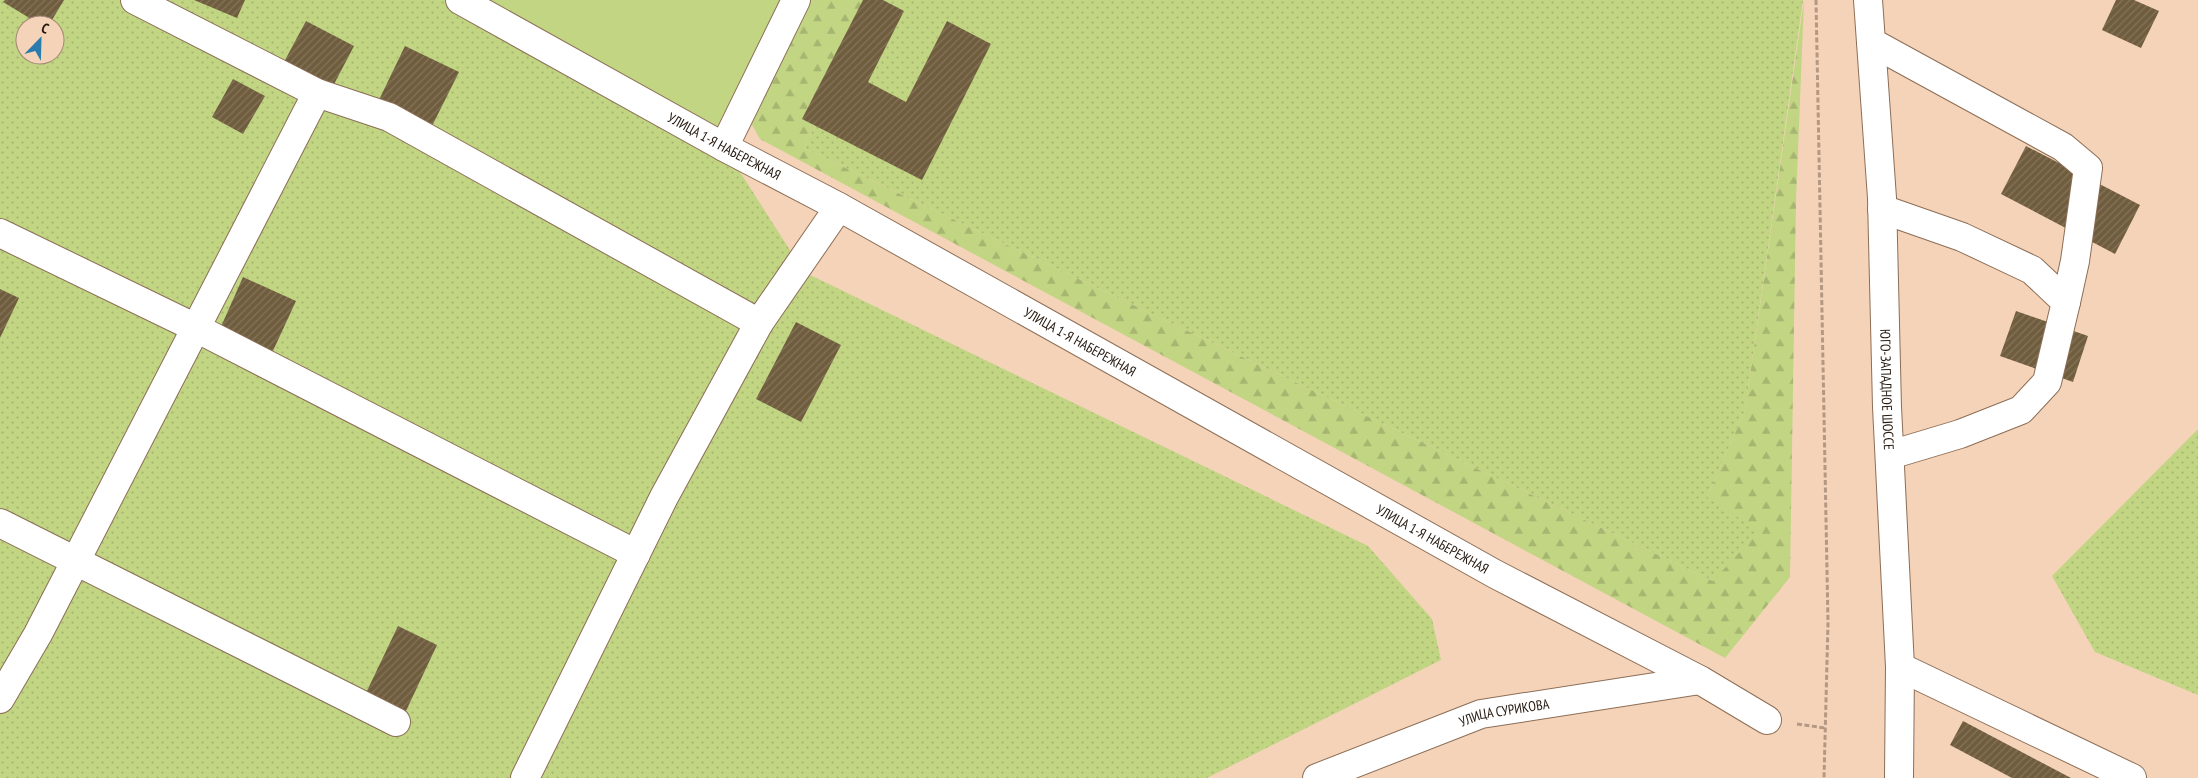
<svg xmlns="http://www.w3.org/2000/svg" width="2198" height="778" viewBox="0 0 2198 778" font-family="'PT Sans Narrow',sans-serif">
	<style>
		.grass { fill: #c1d583 }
		.forest { fill: url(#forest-firs) }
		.garden { fill: url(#garden-dots); fill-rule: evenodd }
		.building { fill: url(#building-hatch) }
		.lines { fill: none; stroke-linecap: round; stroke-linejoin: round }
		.minor-casing { stroke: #8c6e56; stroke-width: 30 }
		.major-casing { stroke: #8c6e56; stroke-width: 30 }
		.path { stroke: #b39883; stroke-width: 3; stroke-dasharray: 5 2.5; stroke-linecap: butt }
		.minor { stroke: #fff; stroke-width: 28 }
		.major { stroke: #fff; stroke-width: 28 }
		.labels { text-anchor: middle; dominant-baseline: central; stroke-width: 5; stroke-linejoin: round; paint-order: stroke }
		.street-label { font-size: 14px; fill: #24180f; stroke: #f5d3b9 }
	</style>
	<defs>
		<pattern id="forest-firs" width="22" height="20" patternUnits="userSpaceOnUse" patternTransform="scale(1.25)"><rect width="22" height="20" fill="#c1d583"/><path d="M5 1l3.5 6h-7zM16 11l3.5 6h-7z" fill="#a6b670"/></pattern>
		<pattern id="garden-dots" width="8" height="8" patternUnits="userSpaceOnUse" patternTransform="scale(1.25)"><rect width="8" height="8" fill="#c1d583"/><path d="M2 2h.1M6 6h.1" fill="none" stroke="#a6b670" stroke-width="1.8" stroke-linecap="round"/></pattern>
		<pattern id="building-hatch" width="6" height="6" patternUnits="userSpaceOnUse" patternTransform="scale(1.25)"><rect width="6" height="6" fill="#705d3e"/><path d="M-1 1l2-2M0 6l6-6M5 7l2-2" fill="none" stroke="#83745c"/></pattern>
	</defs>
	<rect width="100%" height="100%" fill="#f5d3b9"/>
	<path class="grass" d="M460 0H796L724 147Z"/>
	<path class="forest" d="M808 0H876L804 148 1713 581 1707 497 1745 410 1804 0 1796 201 1790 577 1725 658 760 139 751 123Z"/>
	<path class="garden" d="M0 0H460L724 147 804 272 1368 546 1432 619 1441 660 1207 778H0ZM25 25H55V55H25Z
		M876 0H1803L1745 410 1707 497 1759 531 1713 581 804 148Z
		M2198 429V695L2095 652 2052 576Z"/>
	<path class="building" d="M5 0H64L49 25H41L3 2Z
		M194 0H245L237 18Z
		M863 0H883L904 11 868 82 906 102 947 21 991 44 922 180 802 119Z
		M2116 0H2134L2159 11 2141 48 2102 30Z
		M306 21 354 46 332 88 284 62Z
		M405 46 459 72 431 128 378 102Z
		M233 79 265 96 243 134 212 117Z
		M2026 146 2140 205 2115 254 2001 194Z
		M243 277 296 301 272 353 220 329Z
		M0 289 19 298 0 338Z
		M2016 311 2088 336 2073 382 2000 356Z
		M796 322 841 345 801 422 756 399Z
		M398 626 437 645 405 713 365 695Z
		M1963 721 2071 778H2012L1950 745Z"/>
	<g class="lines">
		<defs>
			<g id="minor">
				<path d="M135 0 317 93 389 117 759 323"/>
				<path id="s1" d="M460 0 724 147 839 207 1495 574 1700 680 1767 720"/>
				<path d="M1871 42 2063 147 2088 168 2075 261 2066 302"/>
				<path d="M724 147 796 0"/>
				<path d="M1882 209 1962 237 2032 270 2066 302 2047 382 2021 410 1960 434 1890 455"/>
				<path d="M0 233 196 328 636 554"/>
				<path d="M0 523 396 722"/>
				<path d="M1900 667 2132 778"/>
				<path d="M0 699 38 634 317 93"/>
				<path d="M525 778 664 497 759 323 839 207"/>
				<path id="s2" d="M1317 778 1481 714 1700 680"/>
			</g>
			<g id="major">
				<path id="s3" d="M1868 0 1882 198 1887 407 1900 667 1899 778"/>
			</g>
		</defs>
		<use href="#minor" class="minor-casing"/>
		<use href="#major" class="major-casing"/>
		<path class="path" d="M1816 0 1828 623 1824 778
			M1797 724 1825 728"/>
		<use href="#minor" class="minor"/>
		<use href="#major" class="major"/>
	</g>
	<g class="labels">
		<g class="street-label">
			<text stroke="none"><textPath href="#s1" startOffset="302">УЛИЦА 1-Я НАБЕРЕЖНАЯ</textPath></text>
			<text stroke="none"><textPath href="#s1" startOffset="708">УЛИЦА 1-Я НАБЕРЕЖНАЯ</textPath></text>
			<text stroke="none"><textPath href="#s3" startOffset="390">ЮГО-ЗАПАДНОЕ ШОССЕ</textPath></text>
			<text stroke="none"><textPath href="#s1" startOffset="1112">УЛИЦА 1-Я НАБЕРЕЖНАЯ</textPath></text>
			<text stroke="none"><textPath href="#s2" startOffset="199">УЛИЦА СУРИКОВА</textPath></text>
		</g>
	</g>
	<g transform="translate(40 40) rotate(23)"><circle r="24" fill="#f5d3b9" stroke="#a18875"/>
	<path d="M0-4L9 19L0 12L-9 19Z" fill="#2b7cad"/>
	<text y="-8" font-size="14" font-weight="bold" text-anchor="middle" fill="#24180f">С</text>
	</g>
</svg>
